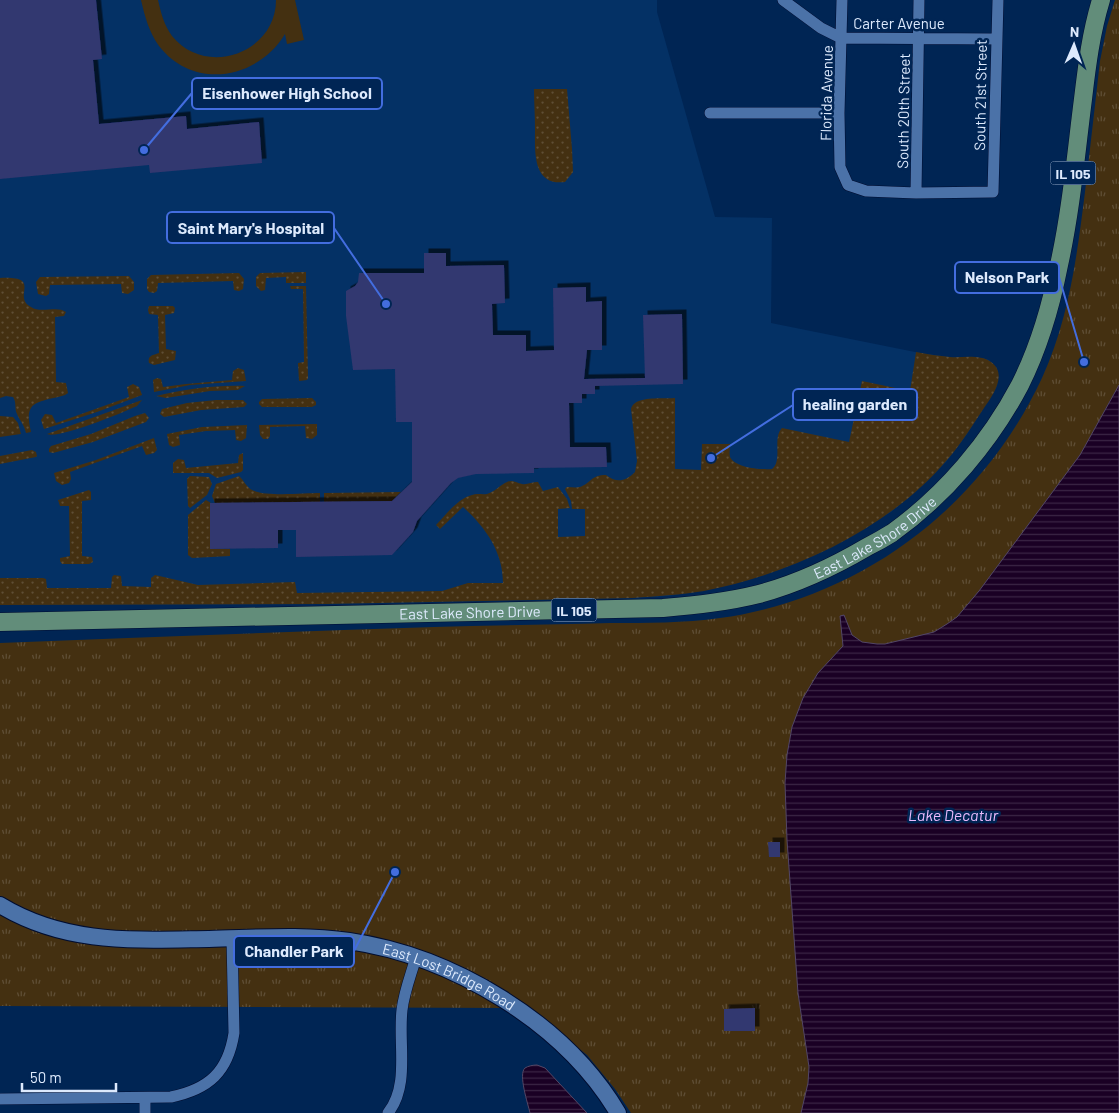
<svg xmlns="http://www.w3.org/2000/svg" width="1119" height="1113" viewBox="0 0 1119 1113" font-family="Barlow,sans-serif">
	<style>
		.built { fill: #043165 }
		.grass { fill: url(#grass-dots) }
		.park { fill: url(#park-tufts) }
		.pitch { fill: #443011 }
		.water { fill: url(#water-rules); stroke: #544665 }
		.building { fill: #32376f; filter: url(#shadow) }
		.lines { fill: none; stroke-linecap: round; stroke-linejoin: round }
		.street-casing { stroke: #000d30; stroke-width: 12 }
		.secondary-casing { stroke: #000d30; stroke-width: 18 }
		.primary-casing { stroke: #000d30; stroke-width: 19 }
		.street { stroke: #4b72a8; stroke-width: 11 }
		.secondary { stroke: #4b72a8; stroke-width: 16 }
		.primary { stroke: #628d7a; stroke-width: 18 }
		.labels { text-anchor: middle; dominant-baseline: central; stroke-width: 5; stroke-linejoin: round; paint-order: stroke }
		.shield { fill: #002554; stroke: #9bafca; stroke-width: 1 }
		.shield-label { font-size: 14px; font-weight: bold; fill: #ddeafd }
		.street-label { font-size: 15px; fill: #ddeafd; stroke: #002554 }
		.water-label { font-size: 16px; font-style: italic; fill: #ebbbfd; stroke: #002554 }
		.leader { fill: none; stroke: #436ddf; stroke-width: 2 }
		.callout-dot { fill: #436ddf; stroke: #002554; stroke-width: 2 }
		.callout { fill: #002554; stroke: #436ddf; stroke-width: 2 }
		.callout-label { font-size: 16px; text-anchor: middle; font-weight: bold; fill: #ddeafd }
	</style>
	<defs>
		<pattern id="grass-dots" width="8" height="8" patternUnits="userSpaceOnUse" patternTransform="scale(1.25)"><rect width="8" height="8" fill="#443011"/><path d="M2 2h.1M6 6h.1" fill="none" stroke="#5f4e35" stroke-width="1.8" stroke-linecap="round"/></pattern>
		<pattern id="park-tufts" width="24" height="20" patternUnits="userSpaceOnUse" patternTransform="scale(1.25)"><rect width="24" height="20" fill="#443011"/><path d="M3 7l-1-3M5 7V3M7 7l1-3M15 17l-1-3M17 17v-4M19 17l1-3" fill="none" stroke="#5f4e35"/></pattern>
		<pattern id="water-rules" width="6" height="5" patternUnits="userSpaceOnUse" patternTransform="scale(1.25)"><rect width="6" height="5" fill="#1a0024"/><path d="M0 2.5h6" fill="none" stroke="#3b2545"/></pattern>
		<filter id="shadow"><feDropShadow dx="4.5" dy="-4.5" stdDeviation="0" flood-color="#0009"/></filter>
	</defs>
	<rect width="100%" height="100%" fill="#002554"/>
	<path class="built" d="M0 0H657V12L715 217 772 218 771 323 920 353 949 357 982 358 989 360 998 371 996 388 967 434 946 462 920 487 891 512 822 552 781 569 705 590 668 596 633 598 325 604 0 605Z"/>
	<path class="grass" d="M534 89H567L572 149 573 172 565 182C532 186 535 151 535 129 535 116 534 102 534 89Z
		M306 272V283H286V277L266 278 265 290 261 291 256 286V277L260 273Z
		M239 273 244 279 243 289 239 291 234 290 233 281 158 283 157 291 154 293 149 292 147 289V279L151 275Z
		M129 276 134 282V290L128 294 122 293 121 284 50 285 49 294 46 296 38 294 36 282 40 277Z
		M0 278C44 276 11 296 31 307 41 314 57 305 66 312L64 316 55 317 56 382 66 383 68 393 65 395C38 403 23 399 31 432L26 433C24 424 20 421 17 414 14 408 17 403 13 397L6 396 0 398Z
		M290 286H306L308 378 307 380 299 381 298 363 304 362 303 289H291Z
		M149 306H173L175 308 174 313 165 315 166 349 176 351 175 360 154 365 149 363C147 355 154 355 159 353L158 315 149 314 148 310Z
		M916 352C927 354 939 356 950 357 962 358 980 354 991 362 1008 374 993 395 984 408 972 426 961 444 947 460 889 529 791 574 704 591 681 595 657 596 633 598L325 604 0 605V578H43L46 579 47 588H111L112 577 114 575 121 576 122 586 151 587V578L155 575 198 585 295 582 297 593 442 591 468 583H503C503 551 485 527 463 507L440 529 436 525C446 515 457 499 472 495 477 493 482 495 487 494 496 491 500 485 507 482 514 479 516 483 522 484 527 485 532 482 538 482L543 491 558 487 567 499 570 508 558 509V537L585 536V509H572L571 501 565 489 567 487C571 487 576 488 580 487 591 483 591 475 606 475 616 483 625 482 635 472L637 461 631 409C634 395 663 399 675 398V469L701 470 702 444H730C730 448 729 453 730 457 735 468 762 470 772 469 783 461 772 438 782 428L849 442 862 381 910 391Z
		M238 368 244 370 246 381 190 385 154 392 153 380 157 378 161 379 163 387 186 384 232 380 233 371Z
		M133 384 139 387 142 395 97 412 44 429 41 420 45 414 52 415 56 423 129 397 127 387Z
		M245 386 238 390 210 391 166 398 156 396C185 389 216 385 245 386Z
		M312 398 316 402V405L312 407H262L259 404V402L262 399Z
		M142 400 137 406C122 413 59 439 47 434Z
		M216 400H243L247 404 244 407 201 410 164 417 160 414 162 409 187 403Z
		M145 413 149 418 146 422 93 442 53 453 49 452V449L51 446 91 434 135 416Z
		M0 416 13 417 18 423 21 434 0 437Z
		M317 424V435L312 439 306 438 305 426 270 427V436L268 439H263L260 435 259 425Z
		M247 425 246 438 241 441 236 440 235 430 206 431 179 435 180 445 173 447 169 445 167 434 202 427Z
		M154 438 157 450 154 453 146 455 142 446 70 472 71 479 69 483 62 485 56 481 54 473 96 460Z
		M32 450 36 452 37 456 36 457 0 464V456Z
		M243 453V470L241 472 217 478 209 473H173V463L178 459 184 460 186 468 238 463 239 455Z
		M190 476 209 477 212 484 207 495 190 508 188 506 187 479Z
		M239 476C244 480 246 487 252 490 265 497 304 493 320 493V502L215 503 212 496 216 484Z
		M89 490 91 492V500L82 501V556L92 557 93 562 89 564H62L60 561V558L70 556 69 506H60L58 500Z
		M401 492 392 501 324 502V493Z
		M206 500 211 503H210V549H230V556L192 558 188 555V515Z"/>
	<path class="park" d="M1115 0H1119V385L1080 455 979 591 957 617 947 624 934 632 885 644H877L862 642 852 635 844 615 840 616 843 646 818 673 803 698 792 727 787 755 785 783 787 840 798 993 809 1067 808 1083 801 1113H631L615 1089 587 1055 527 1008 0 1006V643C145 637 289 632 434 627 492 625 551 625 610 623 647 623 684 623 720 618 862 598 982 507 1042 378 1069 319 1077 256 1085 192 1090 149 1095 105 1100 61L1107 26Z"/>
	<path class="pitch" d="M141 0H158C161 13 164 25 172 36 206 78 276 53 276 0H295L304 40 287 44 285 34C258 79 194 91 159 46 149 32 145 17 141 0Z"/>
	<path class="water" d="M1119 385V1113H801L808 1083 809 1067 798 993 787 840 785 783 787 755 792 727 803 698 818 673 843 646 840 616 844 615 852 635 862 642 877 644H885L934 632 947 624 957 617 979 591 1080 455Z
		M537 1065 545 1068 587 1113H530C528 1104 518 1074 525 1068 528 1066 533 1065 537 1065Z"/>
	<path class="building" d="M0 0H96L102 59 93 60 99 124 186 116 187 129 259 122 262 163 150 173 149 165 0 179Z
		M424 253H446V266L504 265 505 303 492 304 493 335H526V351L554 350 553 288 586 287V302L602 301V350H587L584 379 645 378 643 315 682 314 683 384 595 386V394H582V403H569L570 447H606L607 467 534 468V473L476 474 458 478 451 483 417 521 413 532 392 555 296 557V530H278V548L210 549V503L392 501 412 482V422H396L395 369 353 370 346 316V291L355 286 358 282 359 273H424Z
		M768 842H780V857H769Z
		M755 1008V1031H724V1009Z"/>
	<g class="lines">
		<defs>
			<path id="street" d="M783 0 821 28 841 38 996 39
				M842 0 839 113 840 167 848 185 866 191 916 193 993 192 998 0
				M710 113H839
				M916 193 919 0
				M145 1098V1113
				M0 1099 171 1097C209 1089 228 1072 234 1033L232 939
				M388 1113C410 1085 398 1044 402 1010 404 992 411 975 416 957"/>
			<g id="secondary">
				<path id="s1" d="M0 905C66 945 135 940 209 939 256 938 303 934 349 941 452 956 564 1022 618 1113"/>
			</g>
			<g id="primary">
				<path id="s2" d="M0 622 663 608C696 605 727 602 759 594 796 584 833 567 867 547 875 543 884 538 892 533 945 495 990 442 1020 385 1039 347 1051 306 1059 265 1071 211 1076 154 1083 99 1087 65 1091 33 1101 0"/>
			</g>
		</defs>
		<use href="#street" class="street-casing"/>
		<use href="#secondary" class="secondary-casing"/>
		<use href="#primary" class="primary-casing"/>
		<use href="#street" class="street"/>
		<use href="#secondary" class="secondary"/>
		<use href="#primary" class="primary"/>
	</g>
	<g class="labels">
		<g class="shield">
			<rect x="1050.5" y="161.5" width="45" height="23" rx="4"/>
			<rect x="551.5" y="598.5" width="45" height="23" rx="4"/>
		</g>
		<g class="shield-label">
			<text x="1073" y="173">IL 105</text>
			<text x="574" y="610">IL 105</text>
		</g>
		<g class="street-label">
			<text x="899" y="23">Carter Avenue</text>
			<text transform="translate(826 93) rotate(-89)">Florida Avenue</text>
			<text transform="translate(980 95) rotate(-89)">South 21st Street</text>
			<text transform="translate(903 111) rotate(-89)">South 20th Street</text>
			<text stroke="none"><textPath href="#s2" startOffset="890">East Lake Shore Drive</textPath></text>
			<text stroke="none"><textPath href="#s2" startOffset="470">East Lake Shore Drive</textPath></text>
			<text stroke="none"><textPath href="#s1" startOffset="462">East Lost Bridge Road</textPath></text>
		</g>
		<g class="water-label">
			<text x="953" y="814">Lake Decatur</text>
		</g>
	</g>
	<path class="leader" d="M144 150L192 93M386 304L334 228M1084 362L1059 277M711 458L793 405M395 872L354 951"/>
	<g class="callout-dot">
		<circle cx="144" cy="150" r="5"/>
		<circle cx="386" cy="304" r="5"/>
		<circle cx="1084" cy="362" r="5"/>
		<circle cx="711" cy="458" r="5"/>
		<circle cx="395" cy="872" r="5"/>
	</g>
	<g class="callout">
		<rect x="192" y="78" width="190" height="31" rx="5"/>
		<rect x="167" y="212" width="167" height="31" rx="5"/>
		<rect x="955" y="262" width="104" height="31" rx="5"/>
		<rect x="793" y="389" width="124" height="31" rx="5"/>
		<rect x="234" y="936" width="120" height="31" rx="5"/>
	</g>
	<g class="callout-label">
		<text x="287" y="99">Eisenhower High School</text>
		<text x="251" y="234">Saint Mary's Hospital</text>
		<text x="1007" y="283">Nelson Park</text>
		<text x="855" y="410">healing garden</text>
		<text x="294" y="957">Chandler Park</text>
	</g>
	<g transform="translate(1074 45) rotate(2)" stroke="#002554" stroke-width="4" paint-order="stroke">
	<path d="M0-4L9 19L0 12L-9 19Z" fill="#ddeafd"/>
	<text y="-8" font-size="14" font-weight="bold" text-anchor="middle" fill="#ddeafd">N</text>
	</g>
	<path d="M22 1083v8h94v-8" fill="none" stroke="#ddeafd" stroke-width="2.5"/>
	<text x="30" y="1083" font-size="15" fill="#ddeafd" stroke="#002554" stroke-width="4" paint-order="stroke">50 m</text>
</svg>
